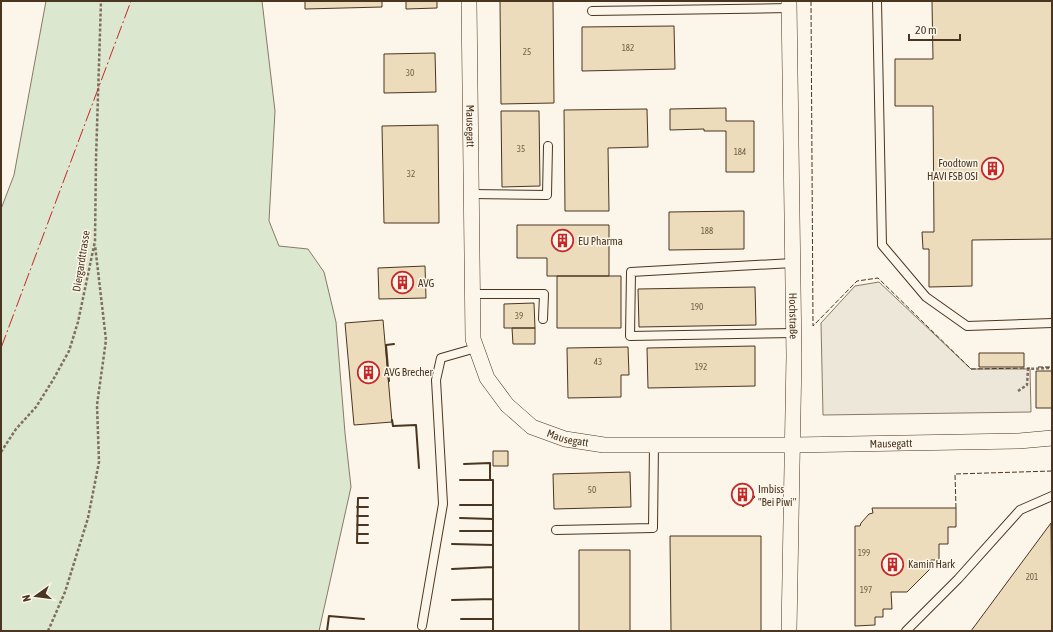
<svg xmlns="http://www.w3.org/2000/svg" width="1053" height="632" viewBox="0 0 1053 632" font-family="'Asap Condensed',sans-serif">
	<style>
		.grass { fill: #dce7d0; stroke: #887966 }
		.parking { fill: #ede7d9; stroke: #887966 }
		.building { fill: #ecdcbc; stroke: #4a3520 }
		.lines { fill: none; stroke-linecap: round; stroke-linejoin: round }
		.service-casing { stroke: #4a3520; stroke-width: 10 }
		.minor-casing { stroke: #4a3520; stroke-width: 16 }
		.path { stroke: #7f6f5c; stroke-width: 2.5; stroke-dasharray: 3 2; stroke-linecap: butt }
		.service { stroke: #fbf6e9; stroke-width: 8 }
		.minor { stroke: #fbf6e9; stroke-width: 15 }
		.fence { stroke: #4a3520; stroke-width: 1; stroke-dasharray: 5 2; stroke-linecap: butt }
		.wall { stroke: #4a3520; stroke-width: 2 }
		.power { stroke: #c62828; stroke-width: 1; stroke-dasharray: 14 3 2 3; stroke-linecap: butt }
		.labels { text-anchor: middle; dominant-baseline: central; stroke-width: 3; stroke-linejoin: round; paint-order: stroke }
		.number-label { font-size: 9px; fill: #725f47 }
		.street-label { font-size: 11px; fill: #4a3520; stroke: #fbf6e9 }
		.poi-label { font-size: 11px; fill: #4a3520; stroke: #fbf6e9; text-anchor: start }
	</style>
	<rect width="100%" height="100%" fill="#fbf6e9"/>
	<path class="grass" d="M46 1H262L275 111 269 221 279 246 308 249 324 272 336 322 345 433 351 487 319 631H1V209L14 175Z"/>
	<path class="parking" d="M879 282 971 369H1030L1031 412 823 415 821 323 855 286Z"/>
	<path class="building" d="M305 1H382V7L305 9Z
		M406 1H437V8L406 9Z
		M500 1H553L554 103 501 104Z
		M932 1H1052V239L972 240V286L929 287V249H923L922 232H934L933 106H895V59H933Z
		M674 26 675 69 582 71V27Z
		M435 53 436 92 384 93V54Z
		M726 108V121H754V172H726V131H704V129L670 130V109Z
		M647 109 648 147 608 148 609 211H565L564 110Z
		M501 111H539L540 186 502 187Z
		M438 125 439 223H384L382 126Z
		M744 211V249L669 250V212Z
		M517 225H609V276H547V258H517Z
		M425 266 426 298 379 299 378 268Z
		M557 276H621V328H557Z
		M755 287 756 325 639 327 638 289Z
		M534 303 535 328H504V304Z
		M383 320 392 422 354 425 345 323Z
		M512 328H535V344H513Z
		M755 346V386L648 388 647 348Z
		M628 347 629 375H621V397L568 398 567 348Z
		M979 353H1024V367H979Z
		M1036 371H1052V408H1036Z
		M493 451H508V466H493Z
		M630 472 631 507 554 509 553 474Z
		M743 483 755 497 743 507 732 492Z
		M872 508H956V527H948V544H939V560H931V568L907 592H891L892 609H883V617H875V625L855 626V526H860L861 523 869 514 873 513Z
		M1051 523 1052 631H971Z
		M670 536H761V631H671Z
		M579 550H630V631H579Z"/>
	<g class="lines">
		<defs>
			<path id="service" d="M877 1 882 245 926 297 967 326 1052 323
				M592 11 789 8
				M471 194 547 195 548 146
				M793 263 631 272 630 336 794 333
				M472 294H544L543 319
				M556 530 653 528 654 445
				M422 626 443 504 436 380 441 358 476 348
				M906 631 958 579 1020 510 1052 496"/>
			<g id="minor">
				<path id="s1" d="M469 1 473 339 487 378 507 405 532 427 565 439 604 445H793L1019 441 1052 438"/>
				<path id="s2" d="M789 1 794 356 789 631"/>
			</g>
		</defs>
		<use href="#service" class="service-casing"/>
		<use href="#minor" class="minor-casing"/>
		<path class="path" d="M1018 391 1027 385 1028 369 1052 368
			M1 452 16 429 36 407 53 380 69 351 78 322 95 241 96 159 101 1
			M48 631 65 592 88 518 99 462 97 405 106 340 95 245"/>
		<use href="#service" class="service"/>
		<use href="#minor" class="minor"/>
		<path class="fence" d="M811 1 813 326 857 281 878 278 971 369 1030 368
			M1038 367H1052
			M956 508 955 474 1052 471"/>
		<path class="wall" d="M389 381 386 345 394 344
			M392 420 393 426 416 425 419 468
			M464 464 490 463V480
			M460 480H493V567
			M460 505H493
			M357 507H368
			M357 516H368
			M460 518 493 519
			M357 525H368
			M460 531H493
			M357 534H368
			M368 543H357L358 498H368
			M452 544 493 545
			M452 569 493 567V631
			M452 600 493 599
			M461 619H493
			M327 631 329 616 364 619"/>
		<path class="power" d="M1 348 131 1"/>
	</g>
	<defs>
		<symbol id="building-ring" viewBox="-11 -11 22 22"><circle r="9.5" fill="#fbf6e9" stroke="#c62828" stroke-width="1.5"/><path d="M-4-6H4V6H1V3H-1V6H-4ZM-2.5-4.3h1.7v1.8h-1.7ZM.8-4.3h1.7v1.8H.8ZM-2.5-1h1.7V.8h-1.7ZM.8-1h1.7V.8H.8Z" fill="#c62828"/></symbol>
	</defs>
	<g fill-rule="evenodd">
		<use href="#building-ring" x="980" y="156" width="25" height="25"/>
		<use href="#building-ring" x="550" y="228" width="25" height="25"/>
		<use href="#building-ring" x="390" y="270" width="25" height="25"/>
		<use href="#building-ring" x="356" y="360" width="25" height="25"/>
		<use href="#building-ring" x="730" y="482" width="25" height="25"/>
		<use href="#building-ring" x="880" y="552" width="25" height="25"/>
	</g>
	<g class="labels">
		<g class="number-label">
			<text x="628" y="48">182</text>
			<text x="527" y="52">25</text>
			<text x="410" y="73">30</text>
			<text x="521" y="149">35</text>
			<text x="740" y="152">184</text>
			<text x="411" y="174">32</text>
			<text x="707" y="231">188</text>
			<text x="697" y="307">190</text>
			<text x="519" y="316">39</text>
			<text x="598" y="362">43</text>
			<text x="701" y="367">192</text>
			<text x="592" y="490">50</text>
			<text x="864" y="553">199</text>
			<text x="1032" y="577">201</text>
			<text x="866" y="590">197</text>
		</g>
		<g class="street-label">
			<text stroke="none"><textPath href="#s1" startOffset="125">Mausegatt</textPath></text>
			<text transform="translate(81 261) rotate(-81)">Diergardttrasse</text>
			<text stroke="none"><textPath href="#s2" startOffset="315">Hochstraße</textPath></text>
			<text stroke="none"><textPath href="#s1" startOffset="484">Mausegatt</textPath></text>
			<text stroke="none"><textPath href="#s1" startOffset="808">Mausegatt</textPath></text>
		</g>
		<g class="poi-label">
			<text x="978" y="163" text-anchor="end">Foodtown<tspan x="978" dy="13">HAVI FSB OSI</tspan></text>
			<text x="578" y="241">EU Pharma</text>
			<text x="418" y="283">AVG</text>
			<text x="384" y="372">AVG Brecher</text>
			<text x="758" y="489">Imbiss<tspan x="758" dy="13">"Bei Piwi"</tspan></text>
			<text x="908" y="564">Kamin Hark</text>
		</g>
	</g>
	<rect width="1053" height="632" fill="none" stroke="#4a3520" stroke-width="4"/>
	<g transform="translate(36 596) rotate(256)" stroke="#fbf6e9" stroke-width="3" paint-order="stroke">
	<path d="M0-3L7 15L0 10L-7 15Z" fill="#4a3520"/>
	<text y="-6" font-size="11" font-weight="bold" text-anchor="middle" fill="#4a3520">N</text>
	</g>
	<path d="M909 34v6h51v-6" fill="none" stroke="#4a3520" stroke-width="2"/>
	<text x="915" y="34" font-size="12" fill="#4a3520" stroke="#fbf6e9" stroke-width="3" paint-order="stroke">20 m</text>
</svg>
